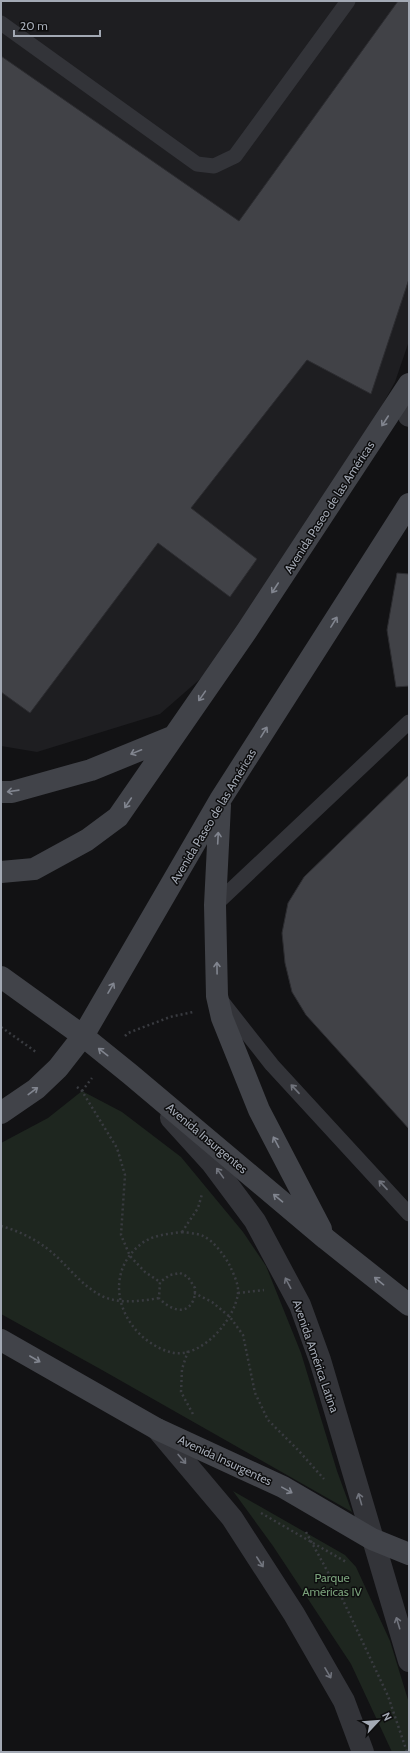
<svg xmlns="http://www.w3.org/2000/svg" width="410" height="1753" viewBox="0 0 410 1753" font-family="Cabin,sans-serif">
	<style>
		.built { fill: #1e1e21 }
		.green { fill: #1e261f }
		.building { fill: #414247; stroke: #2c2c30 }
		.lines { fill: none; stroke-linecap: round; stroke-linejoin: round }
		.path { stroke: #393b40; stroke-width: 2.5; stroke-dasharray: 2 3; stroke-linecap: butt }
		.service { stroke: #333439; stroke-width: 15 }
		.minor { stroke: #333439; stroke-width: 22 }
		.tertiary { stroke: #333439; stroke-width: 22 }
		.secondary { stroke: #414349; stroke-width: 22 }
		.oneway { stroke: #81858f }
		.oneway2 { stroke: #71747d }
		.labels { text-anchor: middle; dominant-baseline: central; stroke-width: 3; stroke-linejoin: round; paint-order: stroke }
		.street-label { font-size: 12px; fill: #a3a9b4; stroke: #0d0d0e }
		.park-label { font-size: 12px; fill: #79a07a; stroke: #0d0d0e }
	</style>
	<rect width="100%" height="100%" fill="#121214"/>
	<path class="built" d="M1 1H409V341L395 382 261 626 160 714 37 752 1 746Z"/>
	<path class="green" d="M82 1091 122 1112 181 1157 243 1232 266 1266 301 1353 337 1471 352 1512 102 1370 1 1314V1143L48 1118Z
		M233 1491 345 1555 356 1567 390 1641 409 1703V1752H392L351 1664 273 1546Z"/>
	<path class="building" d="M398 1H409V279L371 394 307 360 191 508 257 559 230 597 158 543 30 713 1 692V56L239 221Z
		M397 573 409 574V686L396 687 387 630Z
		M409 775V1129L306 1015 292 992 285 963 282 933 288 903 304 877Z"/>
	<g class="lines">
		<path class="path" d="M1 1027 36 1052
			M125 1036 128 1033 170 1017 193 1012
			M77 1087 82 1091 117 1148 125 1175 121 1235 130 1256 145 1272 160 1282
			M82 1091 92 1078
			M1 1226C16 1230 33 1238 45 1247 66 1262 80 1286 104 1297 121 1304 142 1301 159 1298
			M182 1232C188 1233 197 1233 203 1236 214 1241 223 1254 229 1264 233 1273 239 1284 238 1293 235 1319 203 1357 174 1353 158 1350 141 1338 132 1325 113 1299 114 1265 141 1244 152 1235 168 1234 182 1232Z
			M182 1232 198 1208 202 1194
			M180 1273 188 1277 195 1288C195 1292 195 1297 193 1301 185 1317 168 1308 159 1298L160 1282 170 1275Z
			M194 1293 212 1302 230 1317 243 1335 255 1393 268 1420 298 1450 324 1479
			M238 1293 264 1290
			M188 1351 182 1369 181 1392 194 1416
			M261 1513 346 1562
			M306 1532 341 1596 388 1696 407 1752"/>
		<path class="service" d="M1 23 197 164 214 166 235 156 348 1
			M215 905 409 722
			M223 1003 272 1065 409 1214"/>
		<path class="minor" d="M171 1118 211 1162 255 1221 300 1305 320 1360 409 1661
			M157 1429 232 1518 294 1614 344 1701 363 1752"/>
		<path class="tertiary" d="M407 389 409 416"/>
		<path class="secondary" d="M1 792H12L91 770 172 737
			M220 805 215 905 217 996 222 1018 259 1110 321 1229
			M1 872 34 869 87 840 118 817 246 632 409 384
			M1 977 83 1036 130 1074 326 1239 409 1305
			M1 1113 36 1089 58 1068 83 1036 220 800 409 504
			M1 1340 157 1429 283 1487 372 1539 409 1554"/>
	</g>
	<defs><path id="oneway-shaft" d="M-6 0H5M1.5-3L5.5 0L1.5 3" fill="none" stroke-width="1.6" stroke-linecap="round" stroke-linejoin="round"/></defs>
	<g class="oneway">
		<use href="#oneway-shaft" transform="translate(385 421) rotate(123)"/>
		<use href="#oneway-shaft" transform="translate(275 588) rotate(123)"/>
		<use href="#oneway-shaft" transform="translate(334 622) rotate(-58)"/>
		<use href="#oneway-shaft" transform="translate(202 696) rotate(125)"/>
		<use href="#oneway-shaft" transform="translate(264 732) rotate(-58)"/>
		<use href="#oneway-shaft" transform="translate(136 752) rotate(158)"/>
		<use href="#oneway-shaft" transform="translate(13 791) rotate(172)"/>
		<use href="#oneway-shaft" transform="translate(128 803) rotate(124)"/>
		<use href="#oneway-shaft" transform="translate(218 838) rotate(-87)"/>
		<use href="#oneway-shaft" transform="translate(217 968) rotate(-91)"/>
		<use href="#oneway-shaft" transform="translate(111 988) rotate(-60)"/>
		<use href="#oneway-shaft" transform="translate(103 1052) rotate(-142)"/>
		<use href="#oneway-shaft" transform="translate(33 1091) rotate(-37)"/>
		<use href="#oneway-shaft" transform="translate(276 1142) rotate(-118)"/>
		<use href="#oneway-shaft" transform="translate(278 1198) rotate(-140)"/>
		<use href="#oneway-shaft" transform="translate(379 1281) rotate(-141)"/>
		<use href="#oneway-shaft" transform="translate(35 1359) rotate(30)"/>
		<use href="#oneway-shaft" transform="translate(287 1490) rotate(29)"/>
	</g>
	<g class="oneway2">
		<use href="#oneway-shaft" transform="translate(295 1089) rotate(-133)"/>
		<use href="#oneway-shaft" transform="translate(220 1173) rotate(-126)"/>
		<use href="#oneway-shaft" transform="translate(383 1185) rotate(-133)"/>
		<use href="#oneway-shaft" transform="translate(288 1283) rotate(-118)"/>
		<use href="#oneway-shaft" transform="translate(182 1459) rotate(50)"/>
		<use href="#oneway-shaft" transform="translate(360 1499) rotate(-106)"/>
		<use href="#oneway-shaft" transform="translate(260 1562) rotate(57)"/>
		<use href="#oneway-shaft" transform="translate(398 1623) rotate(-107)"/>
		<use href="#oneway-shaft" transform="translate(328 1673) rotate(60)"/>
	</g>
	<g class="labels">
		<g class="street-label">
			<text transform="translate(329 507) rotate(-57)">Avenida Paseo de las Américas</text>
			<text transform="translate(213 816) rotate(-59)">Avenida Paseo de las Américas</text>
			<text transform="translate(207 1138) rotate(40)">Avenida Insurgentes</text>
			<text transform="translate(316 1356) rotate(71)">Avenida América Latina</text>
			<text transform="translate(225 1460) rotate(25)">Avenida Insurgentes</text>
		</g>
		<g class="park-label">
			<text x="332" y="1577">Parque<tspan x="332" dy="14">Américas IV</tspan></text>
		</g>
	</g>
	<rect width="410" height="1753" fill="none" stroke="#a3a9b4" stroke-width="4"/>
	<g transform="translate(378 1721) rotate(64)" stroke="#0d0d0e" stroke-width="3" paint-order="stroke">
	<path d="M0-3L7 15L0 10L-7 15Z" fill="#a3a9b4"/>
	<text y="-6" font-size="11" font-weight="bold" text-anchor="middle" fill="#a3a9b4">N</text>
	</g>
	<path d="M14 30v6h86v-6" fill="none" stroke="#a3a9b4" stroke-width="2"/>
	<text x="20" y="30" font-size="12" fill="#a3a9b4" stroke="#0d0d0e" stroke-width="3" paint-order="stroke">20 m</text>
</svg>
